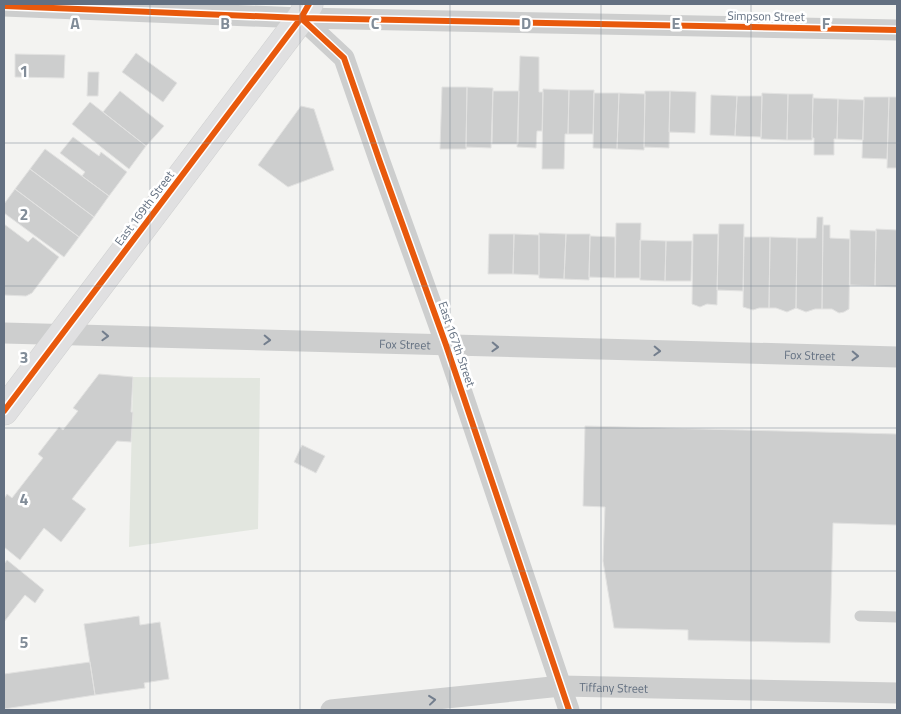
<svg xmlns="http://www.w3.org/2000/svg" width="901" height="714" viewBox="0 0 901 714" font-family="'Titillium Web',sans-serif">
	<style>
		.green { fill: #e2e6df }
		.building { fill: #cdcece; stroke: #e2e2e1 }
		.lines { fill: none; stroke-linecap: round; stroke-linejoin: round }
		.secondary-casing { stroke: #cfd0d0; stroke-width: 29 }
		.lane { stroke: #cdcece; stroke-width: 11 }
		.street { stroke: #cdcece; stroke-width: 21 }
		.secondary { stroke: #e0e0e1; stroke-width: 28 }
		.cycleway-casing { stroke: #fff; stroke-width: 9 }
		.cycleway { stroke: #e8590c; stroke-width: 6 }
		.oneway { stroke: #737e8d }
		.grid { fill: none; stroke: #818c98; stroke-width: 1; stroke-opacity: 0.55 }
		.labels { text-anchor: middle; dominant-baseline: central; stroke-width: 5; stroke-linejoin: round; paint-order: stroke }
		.street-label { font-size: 12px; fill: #637081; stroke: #fff }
		.grid-label { font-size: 16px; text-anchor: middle; font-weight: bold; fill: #818c98; stroke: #fff; stroke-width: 5; stroke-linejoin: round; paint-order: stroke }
	</style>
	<rect width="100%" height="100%" fill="#f3f3f1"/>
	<path class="green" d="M133 377 260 378 258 529 129 547Z"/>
	<path class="building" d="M136 53 177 83 163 102 122 72Z
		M15 54 65 55 64 78 15 77Z
		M520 56 539 57V92H543L542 131H537L536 148 517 147Z
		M88 72H99L98 96H87Z
		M442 87H467L466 149H440Z
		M467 87 493 88 491 148 466 147Z
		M543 89 569 90 568 134H565L564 169H542Z
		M569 90H594L593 134H568Z
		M120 91 164 126 146 146 103 112Z
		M493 91H519L518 144H492Z
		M645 91H670L669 148 644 147Z
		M670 91 696 92 695 133 669 132Z
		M594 93H619L617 149 593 148Z
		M619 93 645 94 644 150 617 149Z
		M762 93 788 94 787 140 761 139Z
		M788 94H813L812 140H787Z
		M711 95 737 96 735 136 710 135Z
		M737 96H762L761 137 735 136Z
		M864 97H889L887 159 862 158Z
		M889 97H897V168H887Z
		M813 98 838 99 837 139H834V155H814V138H812Z
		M838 99 864 100 863 140 837 139Z
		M90 102 146 146 129 169 72 124Z
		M301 106 314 109 334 170 288 187 258 165Z
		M73 137 99 156 101 152 127 172 109 196 82 176 85 172 60 153Z
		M45 149 109 196 94 217 30 169Z
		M30 169 94 217 79 237 15 189Z
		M15 189 79 237 64 257 4 213V204Z
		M817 217H823L822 309H815L806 312 796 308 797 238H816Z
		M616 223H641L640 278H615Z
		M4 224 28 242 33 237 59 257 32 293 26 296 4 295Z
		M719 224H744L743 291 717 290Z
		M823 225H830V238L850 239 849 309 844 312 839 313 832 309H822Z
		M876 229 897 230V287L875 286Z
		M850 230 876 231 875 286 850 285Z
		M539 233 566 234 564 279 539 278Z
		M489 234H514L513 274H488Z
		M514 234 539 235V275L513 274Z
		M566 234H590L589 280 564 279Z
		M693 234H718L717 305 707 304 700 307 692 304Z
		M590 236 615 237V278L589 277Z
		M744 237H770L769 308H759L753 310 743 307Z
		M770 237 797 238 796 308 787 312 776 308H769Z
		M640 240 666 241 665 281 640 280Z
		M666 241H692L691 281H665Z
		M99 374 133 377 131 412H133L131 442 117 441 72 499 86 509 61 542 44 528 20 560 4 547V499L7 494 12 498 43 458 38 454 59 427 63 430 78 411 73 408Z
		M585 426 897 434V525L833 523 830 643 688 640V630L614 628 603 561 605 507 583 506Z
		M302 445 325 456 316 473 294 462Z
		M7 560 44 590 35 603 25 595 4 622V564Z
		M139 616 140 625 160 622 169 679 144 683 145 688 95 695 84 624Z
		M90 662 95 695 4 709V674Z"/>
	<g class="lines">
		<defs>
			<path id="secondary" d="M4 411 301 18 309 4"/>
		</defs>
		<use href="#secondary" class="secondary-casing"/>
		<path class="lane" d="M860 616 897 617"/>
		<g class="street">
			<path d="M4 6 301 18 897 30"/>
			<path d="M301 18 344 58 380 162 446 345 569 710"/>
			<path id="s1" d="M4 333 897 357"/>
			<path id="s2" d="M331 710 561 686 897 693"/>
		</g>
		<use href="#secondary" class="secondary"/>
		<defs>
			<path id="cycleway" d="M4 6 301 18 897 30
				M301 18 344 58 380 162 446 345 569 710
				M4 411 301 18 309 4"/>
		</defs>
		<use href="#cycleway" class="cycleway-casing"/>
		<use href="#cycleway" class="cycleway"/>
	</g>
	<defs><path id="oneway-chevron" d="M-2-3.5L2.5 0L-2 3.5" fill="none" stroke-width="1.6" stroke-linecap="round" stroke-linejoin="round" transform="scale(1.25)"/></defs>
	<g class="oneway">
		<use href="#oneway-chevron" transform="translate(105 336) rotate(2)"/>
		<use href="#oneway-chevron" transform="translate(267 340) rotate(2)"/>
		<use href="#oneway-chevron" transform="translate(495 347) rotate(2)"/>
		<use href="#oneway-chevron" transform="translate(657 351) rotate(2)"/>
		<use href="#oneway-chevron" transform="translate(855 356) rotate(2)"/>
		<use href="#oneway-chevron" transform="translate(432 700) rotate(-6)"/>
	</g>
	<path class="grid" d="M150 4V710M300 4V710M450 4V710M601 4V710M751 4V710M4 143H897M4 286H897M4 428H897M4 571H897"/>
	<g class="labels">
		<g class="street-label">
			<text transform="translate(766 16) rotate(1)">Simpson Street</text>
			<text transform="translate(144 208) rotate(-53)">East 169th Street</text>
			<text stroke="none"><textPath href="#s1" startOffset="401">Fox Street</textPath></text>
			<text transform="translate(457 344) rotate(71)">East 167th Street</text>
			<text stroke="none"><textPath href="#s1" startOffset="806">Fox Street</textPath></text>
			<text stroke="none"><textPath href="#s2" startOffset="284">Tiffany Street</textPath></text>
		</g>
	</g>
	<g class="grid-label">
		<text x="75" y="29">A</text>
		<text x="225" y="29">B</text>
		<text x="375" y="29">C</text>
		<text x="526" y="29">D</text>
		<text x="676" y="29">E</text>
		<text x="826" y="29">F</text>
		<text x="24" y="77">1</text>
		<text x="24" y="220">2</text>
		<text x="24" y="363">3</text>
		<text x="24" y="505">4</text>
		<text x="24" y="648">5</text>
	</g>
	<rect width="901" height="714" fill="none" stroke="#637081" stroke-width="10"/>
</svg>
